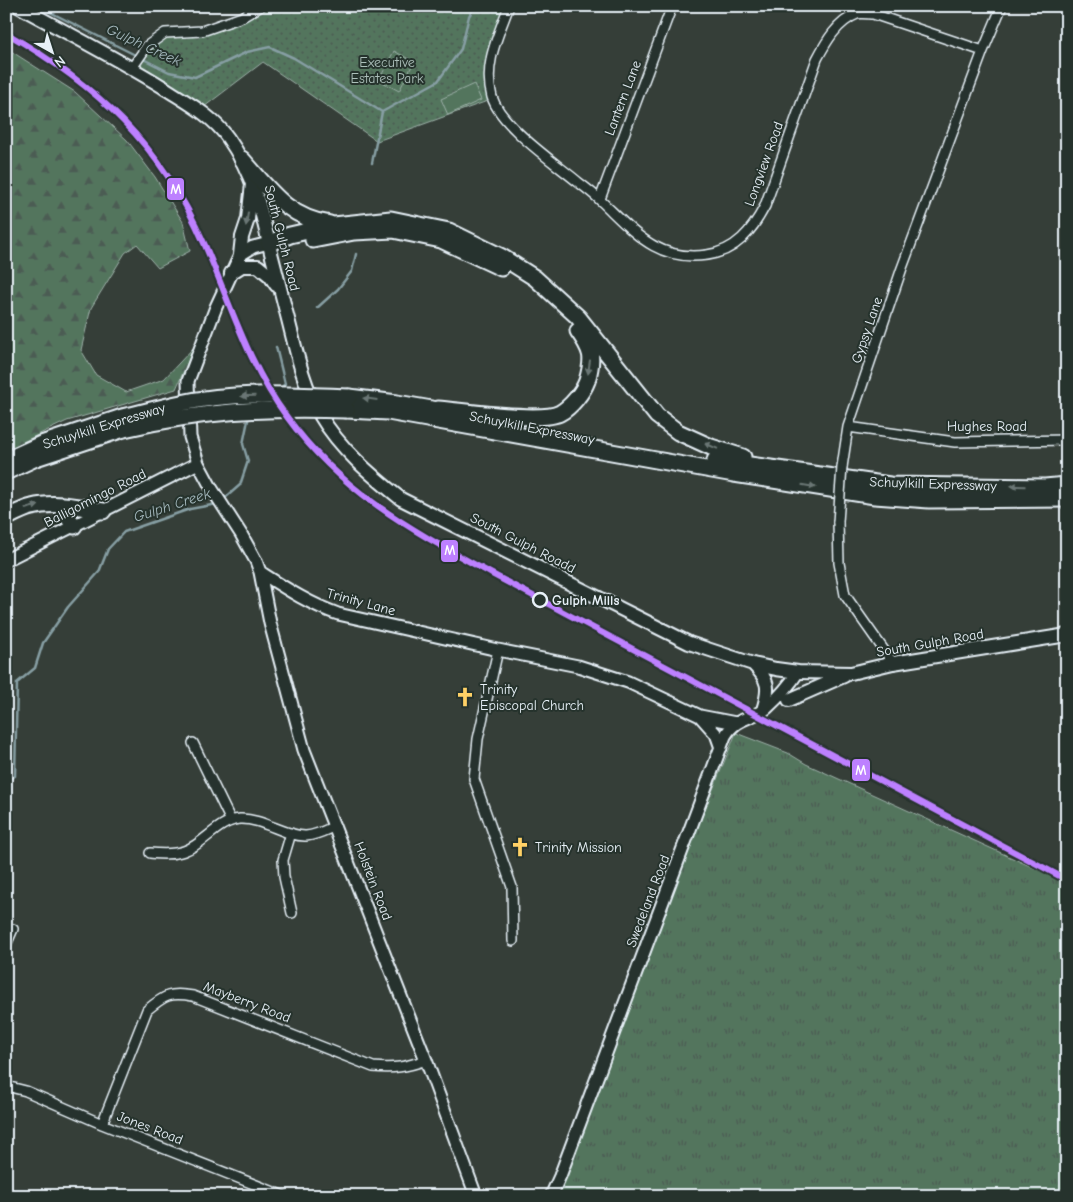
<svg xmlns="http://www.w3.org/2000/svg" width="1073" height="1202" viewBox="0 0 1073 1202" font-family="'Comic Neue',sans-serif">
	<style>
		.grass { fill: url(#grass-tufts); stroke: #9eb2aa }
		.forest { fill: url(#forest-firs); stroke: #9eb2aa }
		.park { fill: url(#park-dots); stroke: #9eb2aa }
		.garden { fill: #53745d; stroke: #9eb2aa }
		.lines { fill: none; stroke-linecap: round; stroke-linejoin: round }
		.stream { stroke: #879fa4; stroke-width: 2.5 }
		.street-casing { stroke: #e8f1f8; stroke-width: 12 }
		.secondary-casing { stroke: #e8f1f8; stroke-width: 15 }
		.primary-casing { stroke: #e8f1f8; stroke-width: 16 }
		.highway-casing { stroke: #e8f1f8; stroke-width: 19 }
		.street { stroke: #26332d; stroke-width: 9 }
		.secondary { stroke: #26332d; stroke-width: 11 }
		.primary { stroke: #26332d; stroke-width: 12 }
		.highway { stroke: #26332d; stroke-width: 15 }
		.street-bridge-casing { stroke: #e8f1f8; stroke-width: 12; stroke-linecap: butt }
		.highway-bridge-casing { stroke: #e8f1f8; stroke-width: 19; stroke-linecap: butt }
		.street-bridge { stroke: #26332d; stroke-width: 9 }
		.highway-bridge { stroke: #26332d; stroke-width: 15 }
		.rail-1-casing { stroke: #26332d; stroke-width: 10 }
		.rail-1 { stroke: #bd80ff; stroke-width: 6 }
		.oneway { fill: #6a7674 }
		.stop-dot { fill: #26332d; stroke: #e8f1f8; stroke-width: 2.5 }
		.labels { text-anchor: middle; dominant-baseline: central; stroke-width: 4; stroke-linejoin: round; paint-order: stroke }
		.park-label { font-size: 14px; fill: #acbfba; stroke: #26332d }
		.street-label { font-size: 14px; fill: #e8f1f8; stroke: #26332d }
		.stop-label { font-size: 14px; font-weight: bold; fill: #e8f1f8; stroke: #26332d; text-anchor: start }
		.poi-label { font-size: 14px; fill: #e8f1f8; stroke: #26332d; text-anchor: start }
		.water-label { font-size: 15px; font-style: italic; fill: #a7bbc0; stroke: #26332d }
		.line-badge { stroke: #26332d; stroke-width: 2 }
		.badge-label { font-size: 14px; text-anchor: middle; font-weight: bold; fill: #fff }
	</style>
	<defs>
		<pattern id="grass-tufts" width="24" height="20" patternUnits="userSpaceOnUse" patternTransform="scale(1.25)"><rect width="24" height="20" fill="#53745d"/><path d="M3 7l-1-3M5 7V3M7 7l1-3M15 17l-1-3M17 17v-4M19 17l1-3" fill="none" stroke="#4c5c53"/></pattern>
		<pattern id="forest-firs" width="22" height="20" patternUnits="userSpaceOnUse" patternTransform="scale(1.25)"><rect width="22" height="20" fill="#53745d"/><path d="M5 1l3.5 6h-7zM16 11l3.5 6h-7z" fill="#4c5c53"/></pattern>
		<pattern id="park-dots" width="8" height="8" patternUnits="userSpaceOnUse" patternTransform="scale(1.25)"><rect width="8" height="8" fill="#53745d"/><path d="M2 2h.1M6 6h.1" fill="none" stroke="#4c5c53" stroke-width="1.8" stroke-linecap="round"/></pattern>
	</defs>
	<rect width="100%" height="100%" fill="#353e38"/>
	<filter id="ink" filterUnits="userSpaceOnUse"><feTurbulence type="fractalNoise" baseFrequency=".02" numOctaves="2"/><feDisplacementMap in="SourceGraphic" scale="10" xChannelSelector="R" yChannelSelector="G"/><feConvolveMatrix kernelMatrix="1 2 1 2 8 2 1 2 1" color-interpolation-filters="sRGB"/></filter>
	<g filter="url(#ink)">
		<path class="grass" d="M736 733 788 753 806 764 1067 883V1196H547Z"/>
		<path class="forest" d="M6 48 75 92 127 140 155 177 183 222 190 251 158 268 137 244 125 253 91 308 81 350 96 375 126 392 164 379 194 347 176 389 67 421 6 450Z"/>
		<path class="park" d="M261 6H508L491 54 493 99 377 141 263 62 200 110 132 68 165 33 202 31Z"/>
		<path class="garden" d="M394 51 414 62 399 91 379 80Z
			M474 84 481 100 448 115 441 99Z"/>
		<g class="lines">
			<path class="stream" d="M38 6 169 72 195 77 247 52 270 47 294 58 382 112 372 163
				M382 112 438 81 461 49 469 16 475 6
				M317 308 338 289 352 271 356 254
				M276 347 285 384 279 390
				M224 499 240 485 248 461 243 444 248 420 252 416
				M6 781 15 776 17 683 35 668 43 643 68 607 99 572 108 549 124 532 190 509 217 504"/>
			<defs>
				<path id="street" d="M509 6C498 36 483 65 492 97 501 126 554 162 578 182 586 188 594 194 601 201 634 232 657 262 707 255 736 251 752 231 765 206L817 59C826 42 837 22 857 14 861 13 868 14 873 14L983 51
					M132 68 147 46 165 33 202 31 242 17 261 6
					M600 199 672 6
					M848 427 955 442 1067 440
					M842 467 848 427 902 268 983 51 1002 6
					M838 522 839 563 845 595 893 663
					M498 650 478 739 474 779 512 887 513 941
					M193 743 231 821
					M291 833 283 860 284 877 292 913
					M150 853C161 854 173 855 184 851 205 844 217 821 240 819 262 818 287 837 306 836 317 835 326 830 335 826
					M6 945 13 929
					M6 1086 26 1091 102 1124 284 1196
					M102 1124 147 1010C165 995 170 992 193 996L373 1067C394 1069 406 1067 426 1060"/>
				<path id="secondary" d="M269 243 253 247 240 255 216 307 188 381 190 437 198 463 212 489 241 534 256 561 260 572 270 623 304 750 426 1060 476 1196
					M6 560 198 463
					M260 572C285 588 309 604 338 614L498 650 578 666 628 682 700 716 736 723
					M700 716 716 734 721 748
					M551 1196 560 1176 725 736C736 717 752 719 767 708 779 697 789 686 798 672"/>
				<path id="primary" d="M18 6C67 33 116 58 163 87 186 102 212 115 228 138 253 173 262 212 271 253 277 277 283 300 289 323 297 355 304 386 320 415 340 449 371 475 401 499L689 643 753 664 776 669 798 672 851 673 893 663 1067 635
					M240 255 242 237 248 219 252 184
					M231 273 242 266H258L270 276 276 285
					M753 664C769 680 770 688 763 710
					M789 700 844 676"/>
				<path id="highway" d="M242 159C269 189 287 218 330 224
					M313 240 354 232 393 230 441 240 501 268
					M269 243 290 235 334 225 391 219 449 231 502 257 535 278 578 317 657 416 678 432 711 447 743 457
					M349 397 397 403 449 412
					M438 409C463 411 542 423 560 413 571 407 583 392 587 381 594 357 592 351 578 331
					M347 410 388 412 734 474 875 496 929 500 1067 499
					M6 460 41 444 122 417
					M715 460 890 485 1045 487 1067 485
					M6 472 36 458 124 429
					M60 505 74 526
					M6 518C14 514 23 509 32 507 54 501 80 507 103 511"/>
			</defs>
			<use href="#street" class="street-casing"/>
			<use href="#secondary" class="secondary-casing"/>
			<use href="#primary" class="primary-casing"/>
			<use href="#highway" class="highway-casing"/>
			<use href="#street" class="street"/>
			<use href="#secondary" class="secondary"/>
			<use href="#primary" class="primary"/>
			<use href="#highway" class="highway"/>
			<defs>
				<path id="street-bridge" d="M838 522 842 467"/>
				<path id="highway-bridge" d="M122 417C141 413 161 407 181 403 236 391 294 395 349 397
					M124 429C201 411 267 407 347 410"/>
			</defs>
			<use href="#street-bridge" class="street-bridge-casing"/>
			<use href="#highway-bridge" class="highway-bridge-casing"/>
			<use href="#street-bridge" class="street-bridge"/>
			<use href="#highway-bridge" class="highway-bridge"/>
			<defs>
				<path id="rail-1" d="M6 33C97 85 162 146 204 243 230 302 248 365 287 417 342 493 412 530 492 574L1067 880"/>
			</defs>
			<use href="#rail-1" class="rail-1-casing"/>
			<use href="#rail-1" class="rail-1"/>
		</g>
		<defs><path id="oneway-solid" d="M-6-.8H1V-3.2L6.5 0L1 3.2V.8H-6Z" transform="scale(1.25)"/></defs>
		<g class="oneway">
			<use href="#oneway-solid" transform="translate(247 219) rotate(99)"/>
			<use href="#oneway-solid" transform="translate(589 367) rotate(98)"/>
			<use href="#oneway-solid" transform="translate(248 396) rotate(178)"/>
			<use href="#oneway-solid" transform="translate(370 399) rotate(-173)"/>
			<use href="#oneway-solid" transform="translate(711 446) rotate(-158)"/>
			<use href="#oneway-solid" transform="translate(809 486) rotate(9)"/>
			<use href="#oneway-solid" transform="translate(1018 486) rotate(-179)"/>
			<use href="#oneway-solid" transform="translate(32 507) rotate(-15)"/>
		</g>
	</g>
	<defs>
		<symbol id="church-bare" viewBox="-9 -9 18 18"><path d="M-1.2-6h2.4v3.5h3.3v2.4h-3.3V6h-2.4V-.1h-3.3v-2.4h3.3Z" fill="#ffd166" stroke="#26332d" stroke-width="2.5" paint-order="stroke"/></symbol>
	</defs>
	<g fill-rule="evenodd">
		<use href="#church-bare" x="451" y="683" width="28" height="28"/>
		<use href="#church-bare" x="506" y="833" width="28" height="28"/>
	</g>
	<circle class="stop-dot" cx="540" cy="600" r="7"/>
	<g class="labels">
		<g class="park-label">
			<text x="387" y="62">Executive<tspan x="387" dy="16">Estates Park</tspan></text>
		</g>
		<g class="street-label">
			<text transform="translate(623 98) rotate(-69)">Lantern Lane</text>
			<text transform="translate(764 164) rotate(-70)">Longview Road</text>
			<text transform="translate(282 238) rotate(76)">South Gulph Road</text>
			<text transform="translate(867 330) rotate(-71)">Gypsy Lane</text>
			<text transform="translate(104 426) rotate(-17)">Schuylkill Expressway</text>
			<text x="987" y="426">Hughes Road</text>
			<text transform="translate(532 428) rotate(11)">Schuylkill Expressway</text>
			<text transform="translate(933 484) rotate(2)">Schuylkill Expressway</text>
			<text transform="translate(95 498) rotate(-27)">Balligomingo Road</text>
			<text transform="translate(523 543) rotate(27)">South Gulph Roadd</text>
			<text transform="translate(361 602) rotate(15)">Trinity Lane</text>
			<text transform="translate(930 643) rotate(-10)">South Gulph Road</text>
			<text transform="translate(373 881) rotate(69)">Holstein Road</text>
			<text transform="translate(648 901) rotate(-69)">Swedeland Road</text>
			<text transform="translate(247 1002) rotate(21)">Mayberry Road</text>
			<text transform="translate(150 1128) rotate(21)">Jones Road</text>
		</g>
		<g class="stop-label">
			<text x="552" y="600">Gulph Mills</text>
		</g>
		<g class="poi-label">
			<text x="480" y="689">Trinity<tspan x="480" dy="16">Episcopal Church</tspan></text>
			<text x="535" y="847">Trinity Mission</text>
		</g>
		<g class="water-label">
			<text transform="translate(144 45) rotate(25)">Gulph Creek</text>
			<text transform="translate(172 505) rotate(-18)">Gulph Creek</text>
		</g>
	</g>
	<g class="line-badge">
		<rect x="166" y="177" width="19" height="24" rx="5" fill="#bd80ff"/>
		<rect x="440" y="539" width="19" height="24" rx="5" fill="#bd80ff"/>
		<rect x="851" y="758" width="20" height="24" rx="5" fill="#bd80ff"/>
	</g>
	<g class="badge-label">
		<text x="176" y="194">M</text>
		<text x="450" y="555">M</text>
		<text x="861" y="775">M</text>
	</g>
	<rect width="1073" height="1202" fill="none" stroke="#26332d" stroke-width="25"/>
	<rect x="12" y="12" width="1048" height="1177" fill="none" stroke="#e8f1f8" stroke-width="2" filter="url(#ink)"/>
	<g transform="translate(52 52) rotate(141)" stroke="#26332d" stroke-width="4" paint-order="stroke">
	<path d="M0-4L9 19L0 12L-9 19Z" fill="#e8f1f8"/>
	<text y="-8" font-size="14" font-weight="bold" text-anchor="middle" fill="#e8f1f8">N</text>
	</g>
</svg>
